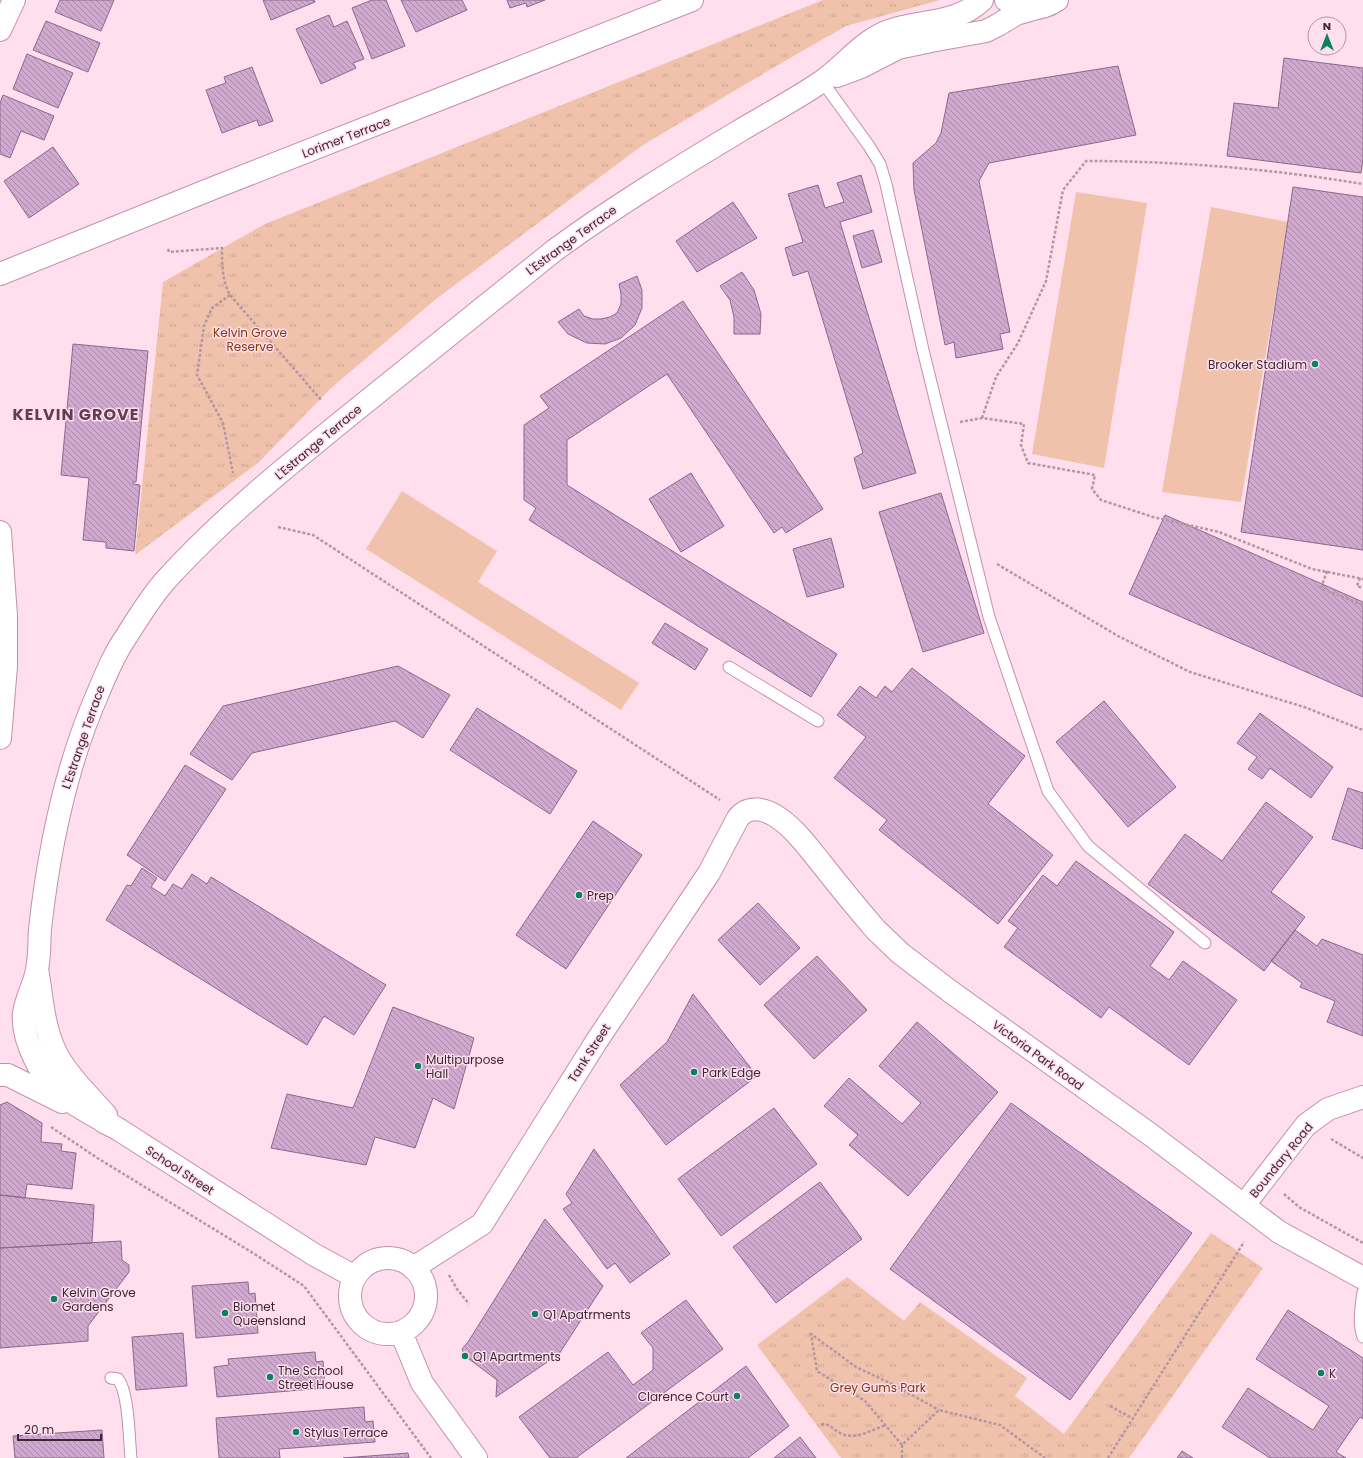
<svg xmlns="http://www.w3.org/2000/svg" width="1363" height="1458" viewBox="0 0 1363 1458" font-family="Poppins,sans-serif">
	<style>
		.grass { fill: #f0c2ac }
		.park { fill: url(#park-tufts) }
		.building { fill: url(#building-back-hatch); stroke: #8d688c }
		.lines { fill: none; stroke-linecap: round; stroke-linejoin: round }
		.lane-casing { stroke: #c390aa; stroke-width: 13 }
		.street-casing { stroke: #c390aa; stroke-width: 24 }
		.secondary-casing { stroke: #c390aa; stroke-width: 24 }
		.primary-casing { stroke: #c390aa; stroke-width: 24 }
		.path { stroke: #b397a4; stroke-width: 2.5; stroke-dasharray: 3 2; stroke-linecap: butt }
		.lane { stroke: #fff; stroke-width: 11 }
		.street { stroke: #fff; stroke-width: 22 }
		.secondary { stroke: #fff; stroke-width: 22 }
		.primary { stroke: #fff; stroke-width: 22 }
		.poi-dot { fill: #088261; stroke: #ffdeed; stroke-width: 1.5 }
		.labels { text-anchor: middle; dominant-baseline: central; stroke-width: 3; stroke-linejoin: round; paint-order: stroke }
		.street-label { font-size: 12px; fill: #3c2832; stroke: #ffdeed }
		.park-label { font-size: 12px; fill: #843c0f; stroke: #ffdeed }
		.poi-label { font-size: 12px; fill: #3c2832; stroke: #ffdeed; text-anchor: start }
		.district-label { font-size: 16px; font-weight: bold; letter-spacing: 1px; fill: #673b53; stroke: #ffdeed }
	</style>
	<defs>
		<pattern id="park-tufts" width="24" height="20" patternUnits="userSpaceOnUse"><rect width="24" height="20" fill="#f0c2ac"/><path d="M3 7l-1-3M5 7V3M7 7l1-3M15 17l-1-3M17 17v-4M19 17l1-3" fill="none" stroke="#cfa794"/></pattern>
		<pattern id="building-back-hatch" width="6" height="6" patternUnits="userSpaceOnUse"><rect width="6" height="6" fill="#d1a8cf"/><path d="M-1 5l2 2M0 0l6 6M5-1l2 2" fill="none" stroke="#ab89a9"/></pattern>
	</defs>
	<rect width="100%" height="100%" fill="#ffdeed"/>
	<path class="grass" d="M1076 192 1147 203 1104 468 1032 454Z
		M1211 207 1288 222 1241 502 1162 492Z
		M402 491 497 551 478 582 639 683 621 710 366 549Z"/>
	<path class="park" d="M823 0H940L846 26 778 65 643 145 436 299 330 389 258 463 135 555 163 282 265 224Z
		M1211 1233 1263 1268 1129 1458H841L757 1345 847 1277 904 1321 920 1302 1027 1378 1015 1396 1064 1434Z"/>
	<path class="building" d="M60 0H114L101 31 55 12Z
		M263 0H314L315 2 271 20Z
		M372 0H386L405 46 372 59 352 8Z
		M401 0H462L467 10 416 32Z
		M507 0H545L527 7 526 3 510 8Z
		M329 15 334 27 347 21 364 59 353 63 356 68 321 84 296 29Z
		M46 21 100 43 88 72 33 50Z
		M27 54 73 73 58 108 13 89Z
		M1284 58 1363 68V159L1361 173 1227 156 1234 103 1278 108Z
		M1118 66 1136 135 989 163 979 181 1010 332 1000 334 1003 349 956 358 954 342 945 345 914 190 913 163 936 143 941 133 949 93Z
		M252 67 273 121 259 126 257 120 222 133 206 90 226 83 224 77Z
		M3 95 54 116 44 140 21 131 10 158 0 154V103Z
		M53 147 79 184 29 218 4 181Z
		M861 175 872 212 840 222 916 473 863 489 854 458 863 453 808 271 793 276 785 248 803 242 788 194 818 185 825 208 844 202 837 183Z
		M1293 187 1363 197V550L1241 532Z
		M733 202 757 238 697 272 676 241Z
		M873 230 882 262 862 268 853 236Z
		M742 272 754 290 761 314 760 334H734V317L730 300 720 286Z
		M637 276 642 290V308L635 325 621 338 605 344 587 343 568 334 558 322 579 309 584 316 593 319H601L610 317 617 313 621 304V294L619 284Z
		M683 301 823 509 786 533 782 527 774 533 667 374 567 440V485L837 654 811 697 529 520 536 508 524 500V425L549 408 540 396Z
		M73 344 148 351 136 482H133V484L140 485 134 551 106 548V542L83 540 89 478 61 475Z
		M691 473 724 526 681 552 649 499Z
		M941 493 984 633 923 652 879 512Z
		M1165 515 1363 602V697L1129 594Z
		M831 538 844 587 807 597 793 549Z
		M665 623 708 649 695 670 652 643Z
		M398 666 450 695 423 738 395 721 252 753 232 780 190 754 223 706Z
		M912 668 1025 756 988 804 1053 855 998 924 879 830 887 820 834 778 866 737 837 715 860 686 876 698 885 686 892 692Z
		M1104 701 1176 787 1128 827 1056 742Z
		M477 708 577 771 550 814 450 750Z
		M1260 713 1333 767 1311 798 1270 768 1262 779 1248 769 1257 757 1237 743Z
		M185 765 226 789 165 881 127 855Z
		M1348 788 1363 793V849L1332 839Z
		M1266 802 1313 837 1271 892 1305 917 1264 971 1148 884 1185 834 1222 861Z
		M593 821 642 855 566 969 516 935Z
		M1076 861 1174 932 1150 966 1169 980 1183 961 1237 1000 1189 1065 1109 1007 1101 1018 1004 947 1018 928 1008 921 1043 875 1057 886Z
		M142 868 157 878 151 887 165 896 173 884 182 889 192 874 207 884 211 877 386 985 354 1035 324 1016 307 1045 106 920 127 885 131 886Z
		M758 903 800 948 760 985 718 940Z
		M1295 930 1317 946 1322 939 1363 955V1036L1327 1022 1335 1001 1300 987 1302 983 1271 961Z
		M817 956 867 1010 814 1059 764 1005Z
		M693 994 757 1076 666 1145 620 1085 667 1042Z
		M393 1007 474 1038 454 1109 433 1098 415 1148 375 1137 366 1165 271 1148 287 1094 353 1108Z
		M917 1022 998 1092 908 1196 849 1145 858 1135 824 1106 849 1078 902 1124 921 1103 879 1066Z
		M7 1102 42 1123 41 1142 62 1144 61 1151 76 1153 72 1189 27 1184 25 1198 0 1195V1105Z
		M1011 1103 1192 1233 1070 1400 890 1269Z
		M774 1108 817 1164 721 1236 678 1179Z
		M594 1149 670 1254 630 1283 615 1263 607 1269 563 1209 572 1203 566 1194Z
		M820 1182 862 1239 776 1303 733 1247Z
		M0 1195 94 1205 92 1243 0 1248Z
		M545 1219 603 1286 559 1354 496 1397 497 1380 465 1356 462 1349 468 1342Z
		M121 1241 122 1260 129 1265V1272L88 1326V1341L0 1348V1248Z
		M248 1282 249 1294 255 1293 258 1333 196 1338 192 1286Z
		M686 1300 723 1349 576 1458H550L519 1417 608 1352 633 1385 653 1370V1348L641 1333Z
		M1288 1310 1363 1358V1419L1360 1417 1336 1452 1346 1458H1270L1222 1427 1248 1388 1313 1430 1329 1406 1256 1359Z
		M183 1333 187 1386 136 1390 132 1337Z
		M315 1352 316 1362 323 1361 325 1388 217 1397 214 1367 229 1365 228 1359Z
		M746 1366 789 1426 748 1458H626Z
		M364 1407 365 1422 373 1421 375 1442 279 1449 280 1458H219L216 1418Z
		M102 1430 104 1458H15L13 1436Z
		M800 1437 816 1458H774Z
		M1182 1451 1193 1458H1177Z
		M408 1453 409 1458H343Z"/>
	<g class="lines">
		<defs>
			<path id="lane" d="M822 81 869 146 880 164 886 184 923 350 989 617 1048 791 1088 846 1205 943
				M729 667 818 721
				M1363 1292C1361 1307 1358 1322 1363 1337
				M111 1378 118 1379C129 1393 129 1439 131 1458"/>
			<path id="street" d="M0 30 14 0
				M837 76 861 67 898 48 931 41 986 31 998 25 1016 14 1037 8
				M38 974C42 1000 44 1029 56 1053 68 1076 89 1096 106 1115
				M0 1075H8L62 1102
				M104 1122 118 1129 313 1254 355 1277
				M118 1129C100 1119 81 1109 64 1097 43 1082 21 1039 24 1013 26 998 35 984 37 969 40 956 39 942 40 929 49 848 65 768 98 693 106 674 114 654 126 637 138 618 150 598 165 581 221 519 287 466 351 414 419 359 487 304 555 250 615 206 678 168 741 130 768 114 796 99 821 82 840 69 854 51 873 39 906 17 952 29 982 0
				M1244 1205 1306 1125 1328 1109 1363 1097
				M350 1296a38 38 0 1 1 76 0a38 38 0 1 1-76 0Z
				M413 1268 482 1224 596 1042 709 873 738 818C747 806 762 808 774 815 793 826 807 846 821 863 839 886 857 908 876 930L900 953 951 992 1151 1135 1279 1232 1363 1278
				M401 1332 422 1383 476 1458"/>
			<path id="secondary" d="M1006 0C1021 11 1041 11 1057 0
				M0 274 216 187 692 0"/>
			<path id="primary" d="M0 532 6 616V666L0 738"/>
		</defs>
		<use href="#lane" class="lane-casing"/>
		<use href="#street" class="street-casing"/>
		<use href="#secondary" class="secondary-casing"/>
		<use href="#primary" class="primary-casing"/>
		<path class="path" d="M168 249 169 252 222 248C222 264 222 281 230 295L322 401
			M230 295 212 308 204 326 197 375 223 423 233 473
			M982 418 996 377 1018 343 1046 281 1063 190 1086 161C1178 161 1272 169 1363 184
			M960 422 982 418 1024 424 1021 445 1028 463 1095 475 1092 489 1101 500 1153 517 1219 532 1312 569 1363 579
			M278 527 313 535 720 800
			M997 564 1118 636 1190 672 1304 707 1363 730
			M1327 571 1321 588 1363 605
			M1360 578 1357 586 1363 588
			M51 1127 99 1159 253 1253 304 1286 431 1458
			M1331 1139 1363 1158
			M1284 1194 1299 1207 1363 1243
			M449 1275 457 1289 469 1304
			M1110 1406 1132 1418
			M821 1424C831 1424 832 1429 840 1433 855 1441 871 1430 886 1425
			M902 1445 865 1401 817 1371 811 1334 856 1367 894 1385 939 1410
			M902 1458V1445L939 1410 1000 1425 1045 1458
			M1108 1458 1244 1242"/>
		<use href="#lane" class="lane"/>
		<use href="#street" class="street"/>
		<use href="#secondary" class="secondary"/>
		<use href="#primary" class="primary"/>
	</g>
	<g class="poi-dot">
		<circle cx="1315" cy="364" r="4"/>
		<circle cx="579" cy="895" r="4"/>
		<circle cx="418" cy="1066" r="4"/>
		<circle cx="694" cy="1072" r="4"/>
		<circle cx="54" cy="1299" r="4"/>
		<circle cx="225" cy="1313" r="4"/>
		<circle cx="535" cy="1314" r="4"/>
		<circle cx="465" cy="1356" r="4"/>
		<circle cx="1321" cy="1373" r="4"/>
		<circle cx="270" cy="1377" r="4"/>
		<circle cx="737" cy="1396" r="4"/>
		<circle cx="296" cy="1432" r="4"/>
	</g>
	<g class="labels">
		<g class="street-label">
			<text transform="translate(346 137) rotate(-21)">Lorimer Terrace</text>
			<text transform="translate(571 240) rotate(-36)">L'Estrange Terrace</text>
			<text transform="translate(318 442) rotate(-40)">L'Estrange Terrace</text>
			<text transform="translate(83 737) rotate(-71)">L'Estrange Terrace</text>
			<text transform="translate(589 1053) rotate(-57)">Tank Street</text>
			<text transform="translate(1038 1055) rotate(36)">Victoria Park Road</text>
			<text transform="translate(1281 1160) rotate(-51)">Boundary Road</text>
			<text transform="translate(180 1170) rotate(33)">School Street</text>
		</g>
		<g class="park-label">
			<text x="250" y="332">Kelvin Grove<tspan x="250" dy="14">Reserve</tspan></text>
			<text x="878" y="1387">Grey Gums Park</text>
		</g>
		<g class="poi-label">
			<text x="1307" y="364" text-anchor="end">Brooker Stadium</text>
			<text x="587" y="895">Prep</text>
			<text x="426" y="1059">Multipurpose<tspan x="426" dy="14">Hall</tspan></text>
			<text x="702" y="1072">Park Edge</text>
			<text x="62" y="1292">Kelvin Grove<tspan x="62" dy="14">Gardens</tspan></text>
			<text x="233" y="1306">Biomet<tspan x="233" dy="14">Queensland</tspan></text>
			<text x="543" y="1314">Q1 Apatrments</text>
			<text x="473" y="1356">Q1 Apartments</text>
			<text x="278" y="1370">The School<tspan x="278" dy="14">Street House</tspan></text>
			<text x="1329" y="1373">K</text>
			<text x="729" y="1396" text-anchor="end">Clarence Court</text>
			<text x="304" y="1432">Stylus Terrace</text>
		</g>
		<g class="district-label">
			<text x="76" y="414">KELVIN GROVE</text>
		</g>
	</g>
	<g transform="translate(1327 36)"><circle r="19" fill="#ffdeed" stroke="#b195a2"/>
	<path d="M0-3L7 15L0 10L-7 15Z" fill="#088261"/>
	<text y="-6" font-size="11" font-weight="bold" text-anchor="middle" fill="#3c2832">N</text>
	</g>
	<path d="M18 1434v6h83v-6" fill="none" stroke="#3c2832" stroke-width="2"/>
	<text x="24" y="1434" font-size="12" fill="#3c2832" stroke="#ffdeed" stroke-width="3" paint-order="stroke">20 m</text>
</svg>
